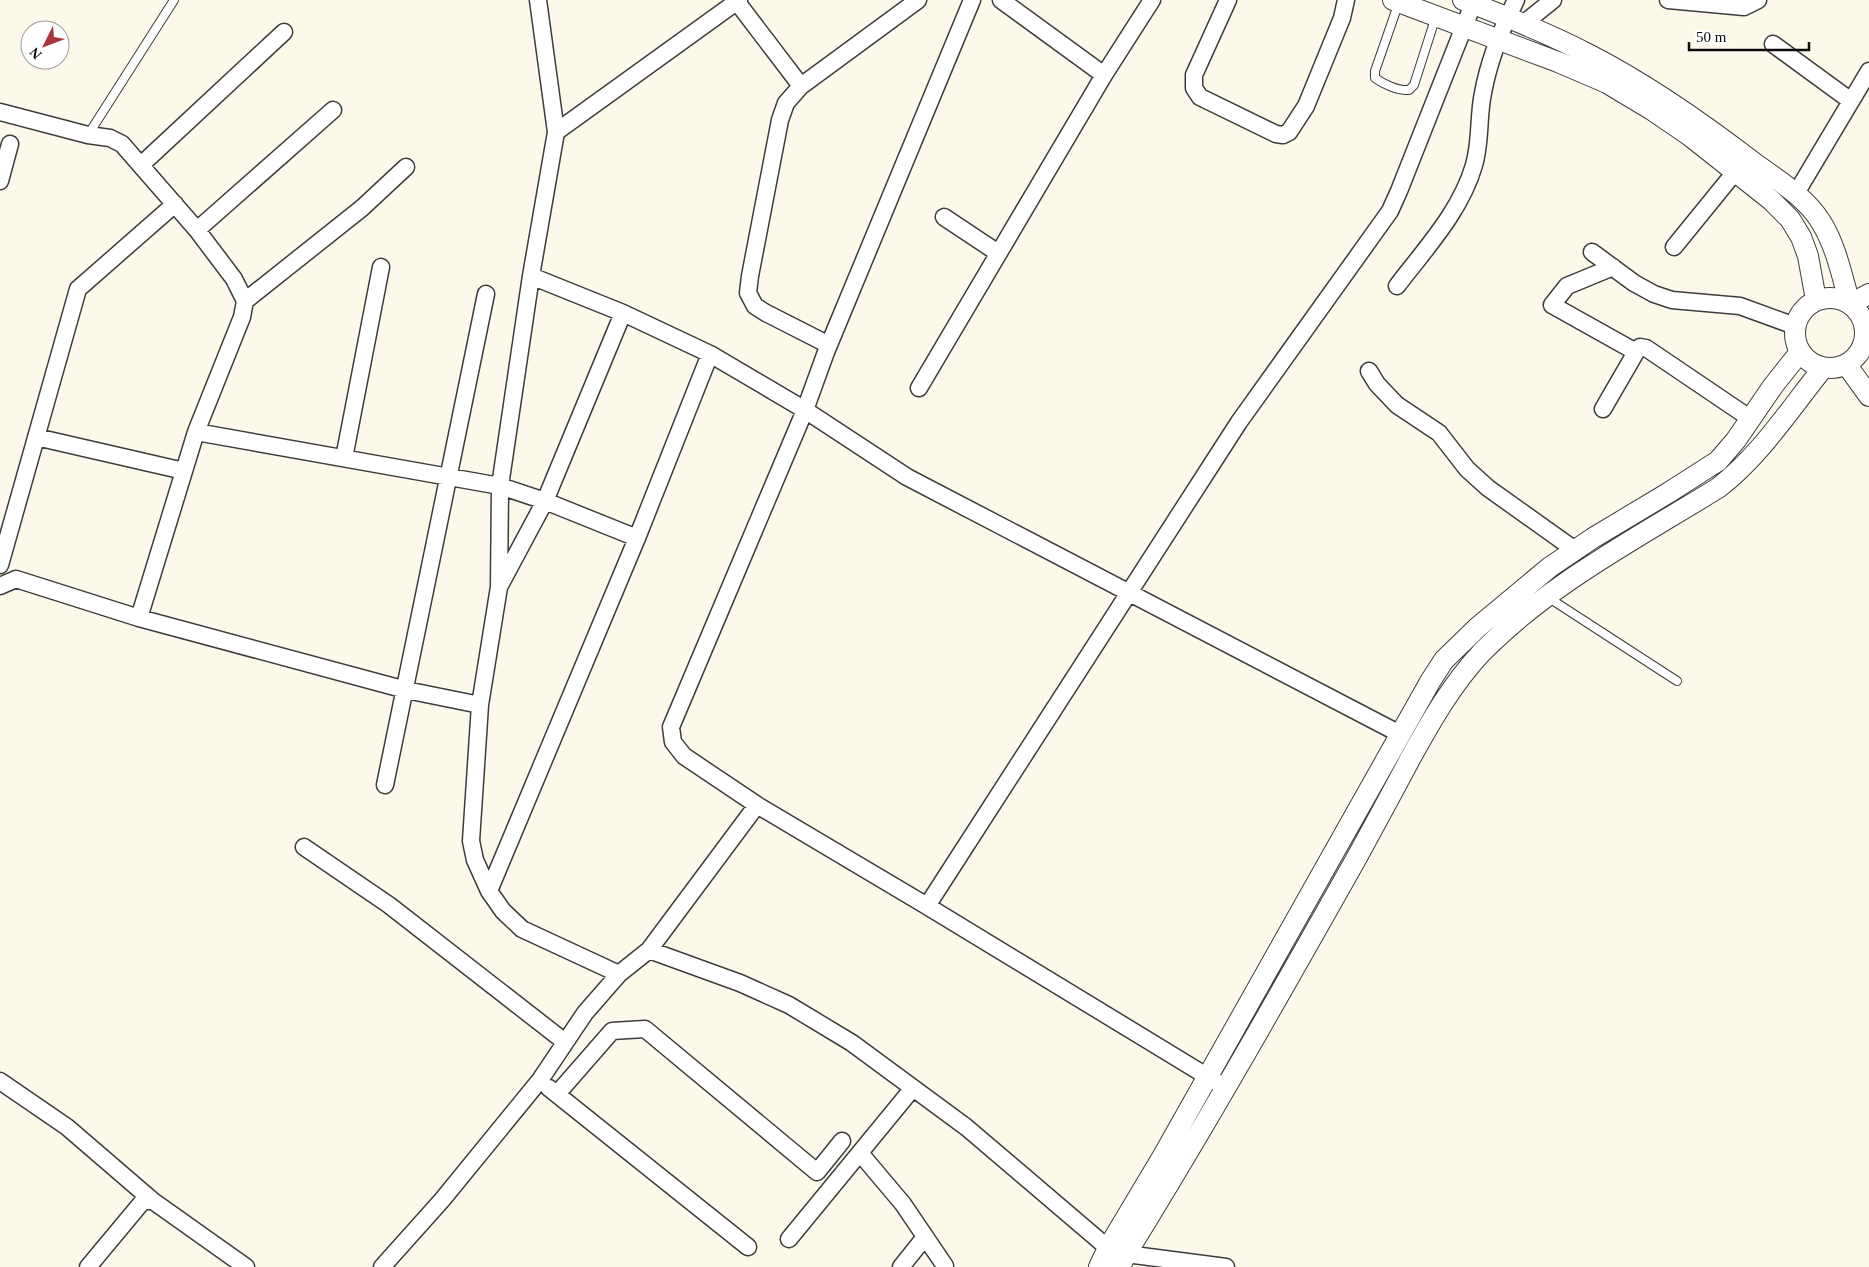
<svg xmlns="http://www.w3.org/2000/svg" width="1869" height="1267" viewBox="0 0 1869 1267" font-family="Georgia,serif">
	<style>
		.lines { fill: none; stroke-linecap: round; stroke-linejoin: round }
		.service-casing { stroke: #3d3d3d; stroke-width: 10 }
		.minor-casing { stroke: #3d3d3d; stroke-width: 19 }
		.tertiary-casing { stroke: #3d3d3d; stroke-width: 22 }
		.service { stroke: #fff; stroke-width: 8 }
		.minor { stroke: #fff; stroke-width: 16 }
		.tertiary { stroke: #fff; stroke-width: 20 }
	</style>
	<rect width="100%" height="100%" fill="#fcf9eb"/>
	<g class="lines">
		<defs>
			<path id="service" d="M1399 2 1375 71V78C1383 84 1398 91 1409 90L1414 85 1436 16
				M88 135 174 0
				M1549 598 1677 681"/>
			<path id="minor" d="M1001 0 1104 75
				M1228 0 1194 75V88L1200 97 1276 134 1283 135 1289 132 1306 106 1342 18 1346 0
				M1668 0 1744 7 1758 0
				M737 2 801 86
				M1523 24 1553 0
				M1773 44 1851 101
				M0 112 88 135 110 138 122 144 197 230 234 279 245 301 242 317 196 432
				M556 132 739 0
				M141 165 284 32
				M0 181 10 144
				M1795 195 1869 71
				M944 217 998 253
				M197 230 333 110
				M1674 247 1735 172
				M1592 252 1634 283 1654 294 1672 300 1740 306 1795 326
				M1613 267 1567 286 1552 305 1636 352
				M531 276 623 313 710 354 805 410 907 477 1400 734
				M1397 286C1425 249 1461 211 1474 165 1481 142 1478 116 1483 93 1489 60 1501 30 1516 0
				M245 301 362 208 406 167
				M623 313 545 501 637 538
				M829 345 766 313 755 306 748 293 750 276 780 120 786 103 801 86 918 0
				M1369 371 1377 384 1397 405 1439 433 1467 469 1488 488 1575 550
				M919 388 1104 75 1152 0
				M1603 409 1636 352 1640 347 1646 348 1751 419
				M36 437 184 471
				M344 458 381 267
				M0 565 78 289 175 204
				M0 586 16 579 139 618
				M480 705 499 587 500 486 545 501 499 587
				M385 785 486 294
				M757 805 684 756 673 742 671 727 805 410 826 352 972 0
				M304 847 389 905 565 1042
				M489 891 475 860 471 841 480 705 406 690 139 618 196 432 500 486 531 276 556 132 538 0
				M927 906 1239 422 1390 211 1399 191 1473 4
				M649 950 740 983 789 1005 852 1043 966 1127 1108 1248 1126 1254 1226 1267
				M619 974 522 929 503 911 489 891 637 538 710 354
				M0 1081 67 1127 153 1201
				M549 1088 748 1247
				M557 1094 612 1031 645 1029 817 1172 842 1141
				M860 1153 903 1204 945 1266
				M789 1239 913 1088
				M88 1267 143 1201H153L246 1267
				M382 1267 442 1200 540 1080 585 1013 619 974 649 950 757 805 927 906 1218 1083
				M901 1267 925 1237"/>
			<path id="tertiary" d="M1393 0 1558 62 1607 83 1652 110 1690 136 1771 200 1790 219 1801 237 1808 256 1816 300
				M1463 0C1505 16 1548 33 1588 54 1647 84 1701 122 1753 162 1776 179 1806 197 1821 222 1836 246 1842 276 1850 304L1869 294
				M1795 333a35 35 0 1 1 70 0a35 35 0 1 1-70 0Z
				M1846 364 1869 396
				M1099 1267 1108 1248 1163 1156 1431 680 1444 660 1478 627 1550 567 1593 538 1668 493 1718 461 1736 440 1773 386 1800 352
				M1120 1267 1126 1254C1206 1125 1281 992 1356 859 1374 826 1392 793 1410 759 1431 721 1452 684 1482 652 1549 584 1637 538 1718 488 1760 456 1790 409 1823 368"/>
		</defs>
		<use href="#service" class="service-casing"/>
		<use href="#minor" class="minor-casing"/>
		<use href="#tertiary" class="tertiary-casing"/>
		<use href="#service" class="service"/>
		<use href="#minor" class="minor"/>
		<use href="#tertiary" class="tertiary"/>
	</g>
	<g transform="translate(45 45) rotate(228)"><circle r="24" fill="#ffffff" stroke="#9d9d9d"/>
	<path d="M0-4L9 19L0 12L-9 19Z" fill="#a8353a"/>
	<text y="-8" font-size="14" font-weight="bold" text-anchor="middle" fill="#0a0a0a">N</text>
	</g>
	<path d="M1689 42v8h120v-8" fill="none" stroke="#0a0a0a" stroke-width="2.5"/>
	<text x="1696" y="42" font-size="15" fill="#0a0a0a" stroke="#ffffff" stroke-width="4" paint-order="stroke">50 m</text>
</svg>
